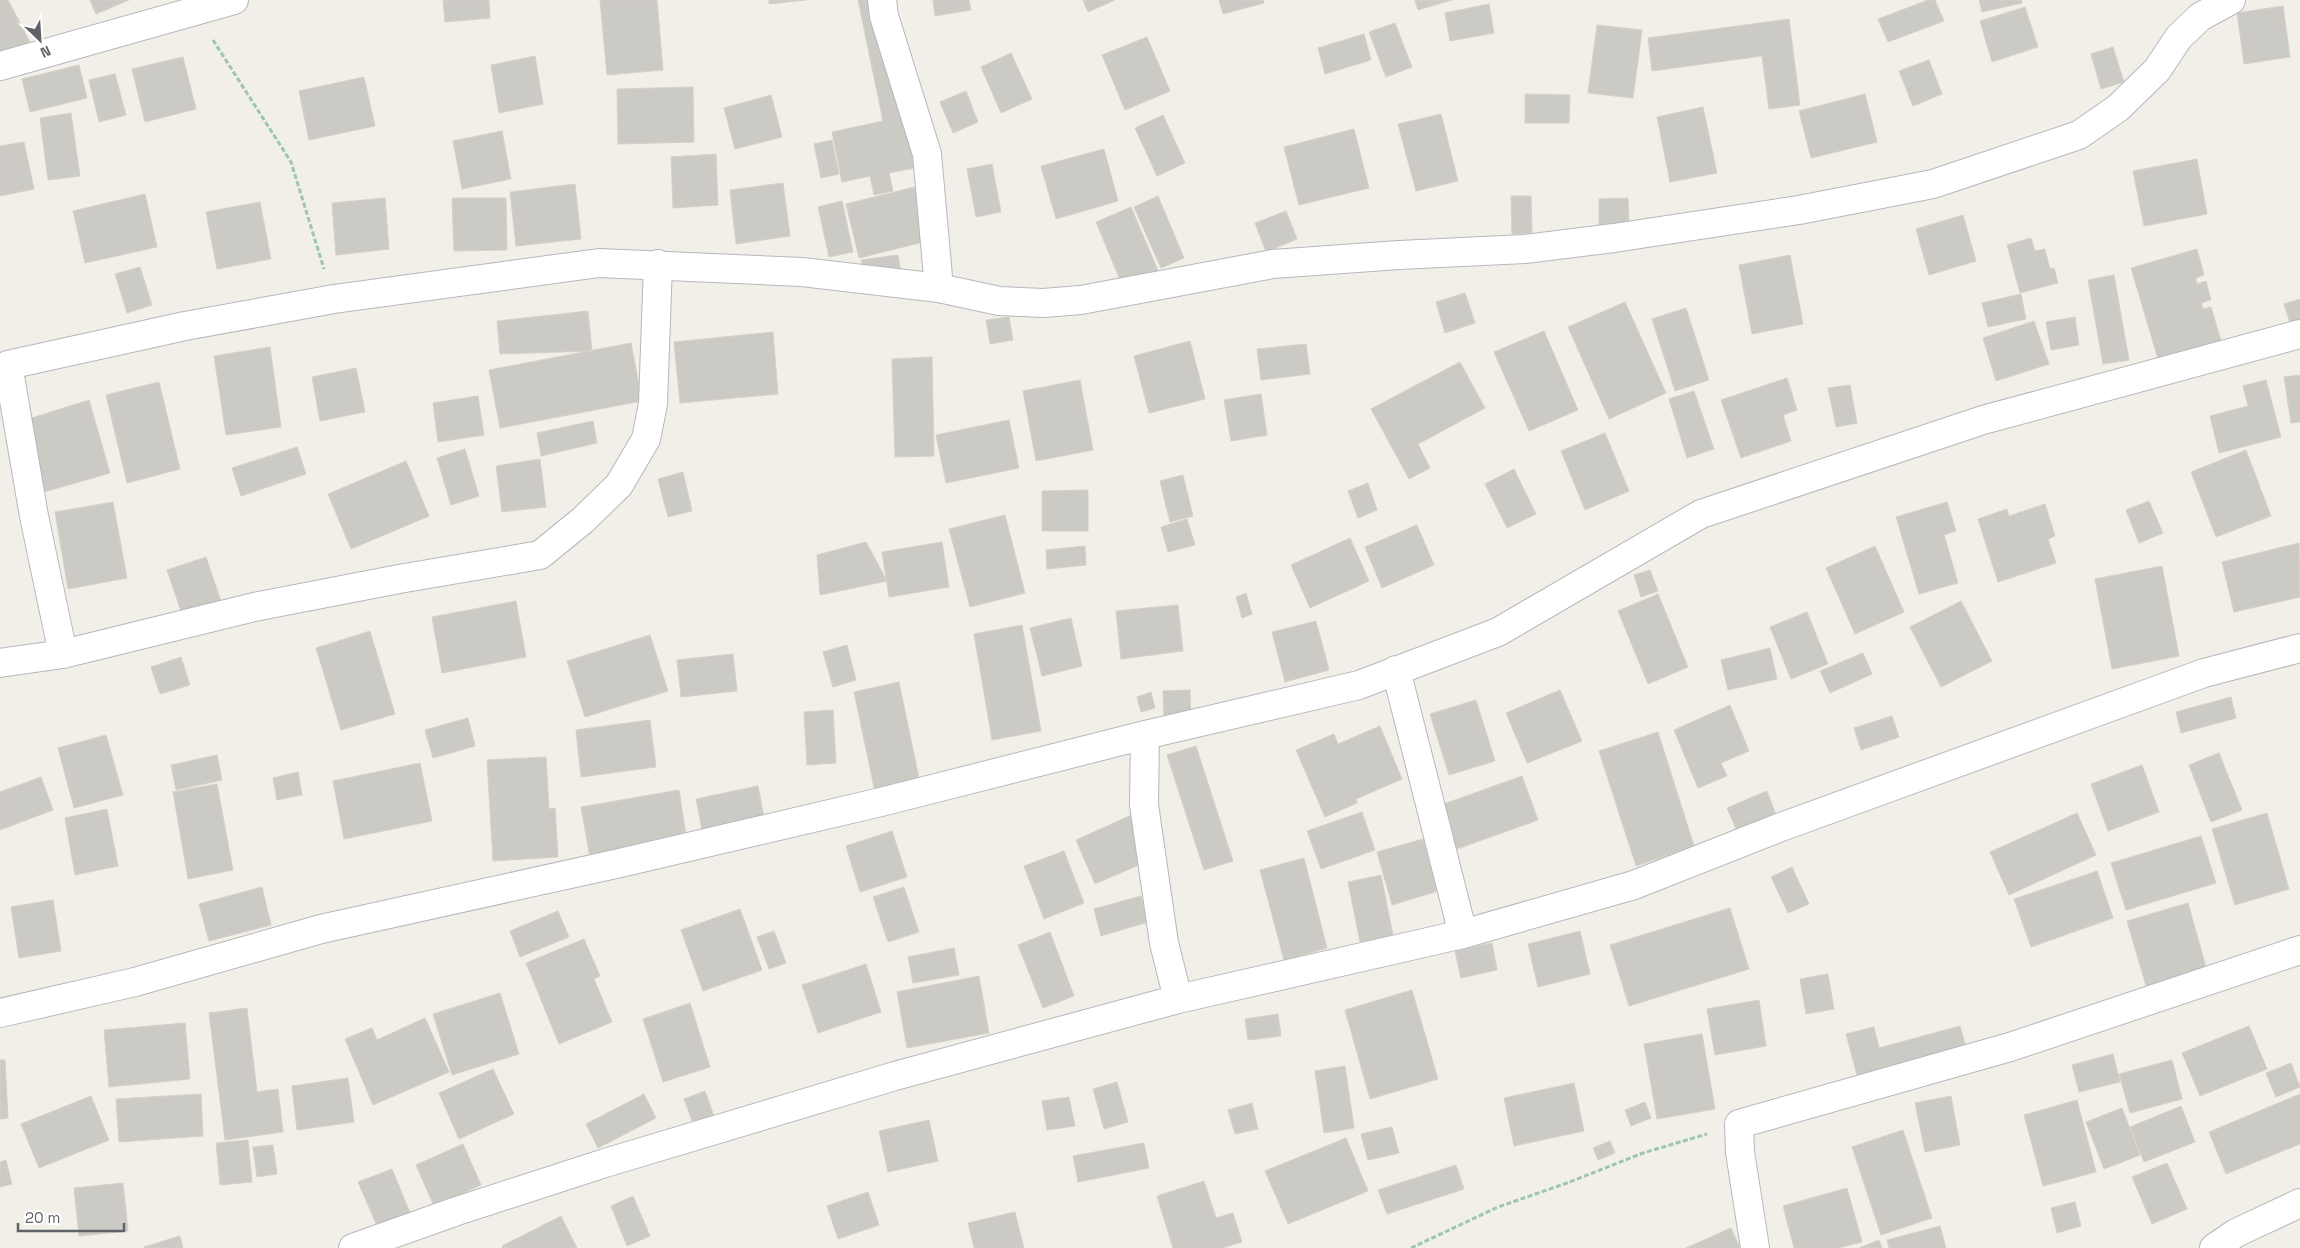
<svg xmlns="http://www.w3.org/2000/svg" width="2300" height="1248" viewBox="0 0 2300 1248" font-family="'Space Grotesk',sans-serif">
	<style>
		.building { fill: #cccac5; stroke: #d6d1c6 }
		.lines { fill: none; stroke-linecap: round; stroke-linejoin: round }
		.street-casing { stroke: #b5b8bc; stroke-width: 30 }
		.path { stroke: #9cc7a9; stroke-width: 3; stroke-dasharray: 5 2.5; stroke-linecap: butt }
		.street { stroke: #fff; stroke-width: 28 }
	</style>
	<rect width="100%" height="100%" fill="#f1efe8"/>
	<path class="building" d="M0 0H8L31 44 0 60Z
		M90 0H129L96 14Z
		M443 0H489L490 18 445 22Z
		M600 0H657L663 70 607 75Z
		M769 0H806L769 4Z
		M858 0H879L915 168 889 173 893 191 874 195 870 176 842 182 832 132 883 121Z
		M933 0H969L971 10 935 16Z
		M1083 0H1115L1088 12Z
		M1219 0H1263L1264 3 1223 14Z
		M1415 0H1452L1418 10Z
		M1928 0H1935L1944 21 1888 42 1878 19Z
		M1979 0H2021L2022 3 1982 12Z
		M1489 4 1494 33 1450 41 1445 13Z
		M2283 6 2290 57 2244 64 2237 13Z
		M2025 7 2038 47 1992 62 1980 21Z
		M1789 19 1800 105 1769 109 1762 56 1652 71 1648 38Z
		M1395 23 1412 67 1386 77 1369 32Z
		M1597 25 1642 30 1633 98 1588 93Z
		M1364 34 1371 60 1325 74 1318 48Z
		M1147 37 1170 91 1125 110 1102 55Z
		M2113 47 2124 82 2101 89 2091 54Z
		M1011 53 1032 99 1001 113 981 67Z
		M535 56 543 104 499 113 491 65Z
		M183 57 196 109 145 122 132 69Z
		M1929 60 1942 94 1913 106 1899 71Z
		M79 65 87 98 30 112 22 79Z
		M115 74 126 115 99 122 89 80Z
		M364 77 375 126 309 140 299 91Z
		M693 87 694 142 618 144 617 89Z
		M966 91 978 122 953 133 940 102Z
		M1525 94 1570 95 1569 123H1525Z
		M1865 94 1877 142 1811 158 1799 111Z
		M771 95 782 137 735 149 724 108Z
		M1703 107 1717 173 1670 182 1657 117Z
		M71 113 80 176 48 180 40 118Z
		M1441 114 1458 181 1416 191 1398 124Z
		M1163 115 1185 163 1157 176 1135 128Z
		M1354 129 1369 188 1299 205 1284 147Z
		M502 131 511 179 462 189 453 141Z
		M832 140 839 174 821 178 814 144Z
		M24 142 34 189 0 196V146Z
		M1104 149 1118 201 1056 219 1041 166Z
		M716 154 718 205 673 208 671 157Z
		M2197 159 2207 214 2144 226 2133 171Z
		M992 164 1001 212 976 217 967 169Z
		M783 183 790 236 736 244 730 190Z
		M575 184 581 239 516 246 510 192Z
		M915 187 928 241 859 258 846 204Z
		M145 194 157 247 85 263 73 211Z
		M1158 196 1184 258 1161 268 1134 207Z
		M1511 196H1531L1532 233 1512 234Z
		M385 198 389 249 336 255 332 203Z
		M452 198H506L507 250 454 251Z
		M1628 198 1629 226 1599 227V199Z
		M842 201 853 252 829 257 818 207Z
		M260 202 271 259 217 269 206 212Z
		M1131 207 1159 273 1123 287 1096 222Z
		M1286 211 1297 239 1266 252 1255 223Z
		M1963 215 1976 261 1929 275 1916 229Z
		M2031 238 2035 251 2045 249 2050 269 2054 268 2058 283 2020 293 2007 245Z
		M2197 249 2204 275 2196 278 2197 284 2206 281 2211 300 2201 303 2203 309 2211 307 2222 344 2161 369 2131 268Z
		M898 255 902 279 865 285 861 260Z
		M1790 255 1803 324 1752 334 1739 265Z
		M140 267 152 305 127 313 115 274Z
		M2114 275 2129 360 2103 364 2088 280Z
		M1465 293 1475 323 1445 333 1436 302Z
		M2021 294 2026 319 1988 327 1982 303Z
		M2300 299V323L2291 326 2284 304Z
		M1625 302 1666 393 1609 419 1568 327Z
		M1686 308 1709 380 1675 391 1652 319Z
		M588 311 592 351 500 354 497 321Z
		M1009 317 1013 340 990 344 986 320Z
		M2075 317 2079 345 2051 350 2046 322Z
		M2034 321 2049 364 1996 381 1983 338Z
		M1544 331 1578 410 1529 431 1494 352Z
		M773 332 778 394 680 403 674 342Z
		M1190 341 1205 399 1149 413 1134 356Z
		M631 343 642 401 500 428 489 370Z
		M1306 344 1310 374 1261 380 1257 349Z
		M270 347 281 427 226 435 214 356Z
		M932 357 934 456 895 457 892 359Z
		M1460 362 1485 408 1418 444 1430 468 1409 479 1371 409Z
		M356 368 365 412 320 421 312 377Z
		M2300 375V422L2291 423 2284 377Z
		M1787 378 1797 410 1783 415 1791 441 1741 458 1721 400Z
		M1080 380 1093 450 1036 461 1023 391Z
		M2266 380 2281 437 2219 453 2210 416 2248 406 2243 386Z
		M159 382 180 469 127 483 106 395Z
		M1850 385 1857 423 1836 427 1828 388Z
		M1694 391 1714 449 1687 458 1669 399Z
		M1261 394 1267 435 1231 441 1224 400Z
		M478 396 484 435 438 442 433 403Z
		M89 400 110 473 37 494 16 423Z
		M1009 420 1019 468 946 483 936 435Z
		M593 421 597 443 541 456 537 433Z
		M1605 433 1629 491 1585 510 1561 451Z
		M297 447 306 474 241 496 232 468Z
		M465 449 479 496 451 505 437 458Z
		M2246 450 2271 516 2216 537 2191 472Z
		M540 459 546 507 502 512 496 466Z
		M406 461 429 516 351 549 328 494Z
		M1514 469 1536 514 1507 528 1485 484Z
		M683 472 692 511 668 517 658 479Z
		M1183 475 1193 516 1170 522 1160 481Z
		M1368 483 1377 510 1358 518 1348 491Z
		M1088 490V531H1042V491Z
		M2149 501 2163 533 2139 543 2126 510Z
		M113 502 127 578 68 589 55 512Z
		M1947 502 1956 531 1944 535 1958 583 1919 594 1896 517Z
		M2045 504 2055 536 2048 539 2056 563 1998 582 1978 519 2007 509 2009 516Z
		M1005 515 1025 593 970 607 949 529Z
		M1187 519 1195 545 1168 552 1161 527Z
		M1417 525 1434 565 1382 588 1365 547Z
		M1350 538 1369 581 1310 608 1291 565Z
		M866 542 887 581 820 595 817 555Z
		M942 542 949 587 889 597 882 552Z
		M2299 543 2300 597 2234 612 2222 562Z
		M1085 546 1086 565 1047 569 1046 550Z
		M1875 546 1904 612 1855 634 1826 568Z
		M206 557 221 601 182 614 167 570Z
		M2162 566 2179 656 2112 669 2095 579Z
		M1650 570 1658 591 1641 597 1634 575Z
		M1246 593 1252 614 1242 618 1236 597Z
		M1658 594 1688 667 1648 684 1618 611Z
		M516 601 526 657 442 673 432 617Z
		M1961 601 1992 661 1941 687 1910 627Z
		M1178 605 1183 651 1121 659 1116 611Z
		M1807 612 1828 664 1791 679 1770 627Z
		M1071 618 1082 666 1042 676 1030 628Z
		M1316 621 1329 670 1285 682 1272 632Z
		M1022 625 1041 731 992 740 974 634Z
		M370 631 395 714 341 730 316 648Z
		M650 635 668 691 585 717 567 661Z
		M847 645 856 680 833 687 823 652Z
		M1770 648 1777 679 1728 690 1721 660Z
		M1863 653 1872 674 1830 693 1820 671Z
		M733 654 737 691 681 697 677 660Z
		M181 657 190 685 160 694 151 667Z
		M899 682 920 783 875 792 854 692Z
		M1190 690 1191 718 1164 719 1163 691Z
		M1560 690 1582 741 1527 763 1506 713Z
		M1151 692 1155 708 1141 712 1137 697Z
		M2231 697 2236 718 2181 733 2176 712Z
		M1476 700 1495 761 1449 775 1430 714Z
		M1730 705 1749 751 1721 763 1727 776 1698 788 1674 730Z
		M833 710 836 763 807 765 804 712Z
		M1892 716 1899 737 1861 750 1854 728Z
		M468 718 475 746 433 758 425 730Z
		M650 720 656 767 581 777 576 730Z
		M1380 726 1402 779 1356 799 1357 803 1325 817 1296 750 1334 734 1338 744Z
		M1658 732 1694 846 1636 866 1599 751Z
		M106 735 123 795 74 808 58 748Z
		M1196 746 1233 861 1204 870 1167 755Z
		M2219 753 2242 810 2211 822 2189 765Z
		M217 755 222 780 176 790 171 765Z
		M546 757 549 809 555 808 558 857 493 861 487 760Z
		M420 763 432 821 344 839 333 781Z
		M2142 765 2159 812 2108 831 2091 784Z
		M298 772 302 795 277 800 273 778Z
		M1522 776 1538 820 1457 849 1441 805Z
		M41 777 53 810 0 830V792Z
		M217 784 233 870 188 879 173 792Z
		M758 786 765 823 703 835 696 799Z
		M679 790 687 842 590 858 581 807Z
		M1767 791 1776 815 1737 831 1727 808Z
		M107 809 118 866 75 875 65 818Z
		M1362 812 1375 850 1321 869 1307 831Z
		M1136 813 1155 858 1095 884 1076 840Z
		M2077 813 2096 855 2009 895 1990 852Z
		M2267 813 2289 889 2235 905 2212 829Z
		M892 831 907 877 860 892 846 846Z
		M2201 836 2216 883 2126 910 2111 863Z
		M1423 839 1438 891 1392 905 1377 852Z
		M1064 851 1084 903 1044 919 1024 866Z
		M1304 858 1327 948 1284 960 1260 870Z
		M1792 867 1809 904 1788 913 1771 877Z
		M2097 871 2113 918 2031 947 2014 899Z
		M1381 875 1393 935 1360 942 1348 882Z
		M262 887 271 925 209 941 199 904Z
		M904 887 919 932 888 942 873 897Z
		M1141 896 1148 922 1101 936 1094 909Z
		M53 900 61 951 19 958 11 907Z
		M2188 903 2209 978 2149 996 2127 921Z
		M1730 908 1749 969 1629 1006 1610 945Z
		M740 909 762 970 703 991 681 930Z
		M558 911 569 937 520 957 510 931Z
		M774 931 786 963 769 969 757 937Z
		M1580 931 1590 974 1538 987 1528 944Z
		M1050 932 1074 996 1043 1008 1018 945Z
		M584 939 600 976 594 979 612 1022 559 1044 526 963Z
		M1492 943 1497 970 1461 978 1455 951Z
		M954 948 959 975 913 983 908 957Z
		M866 964 881 1012 818 1033 802 985Z
		M1828 974 1834 1009 1806 1014 1800 979Z
		M979 976 989 1033 907 1048 897 992Z
		M1412 990 1438 1079 1370 1099 1345 1010Z
		M500 993 519 1054 452 1075 433 1014Z
		M1759 1000 1766 1046 1715 1055 1707 1009Z
		M690 1003 710 1067 663 1082 643 1019Z
		M247 1008 257 1092 278 1089 283 1132 225 1140 209 1013Z
		M1278 1014 1281 1036 1248 1040 1245 1019Z
		M425 1018 449 1072 373 1105 345 1039 372 1028 377 1040Z
		M185 1023 190 1079 109 1087 104 1030Z
		M1960 1026 1968 1054 1859 1083 1846 1034 1874 1027 1879 1048Z
		M2249 1026 2267 1069 2200 1096 2182 1053Z
		M1702 1034 1715 1109 1657 1119 1644 1044Z
		M2113 1054 2120 1082 2079 1092 2072 1065Z
		M0 1060H5L8 1118 0 1119Z
		M2172 1060 2182 1099 2130 1113 2119 1074Z
		M2291 1063 2300 1087 2276 1097 2266 1073Z
		M1345 1066 1354 1128 1324 1133 1315 1071Z
		M493 1069 514 1114 459 1139 439 1093Z
		M348 1078 354 1122 297 1130 292 1086Z
		M1117 1082 1128 1122 1104 1129 1093 1089Z
		M1574 1083 1584 1131 1514 1146 1504 1098Z
		M705 1091 714 1116 693 1123 684 1099Z
		M201 1094 203 1136 119 1142 116 1099Z
		M644 1094 656 1118 598 1148 586 1124Z
		M2300 1094V1144L2226 1174 2209 1132Z
		M91 1096 109 1140 39 1168 21 1124Z
		M1951 1096 1960 1145 1925 1152 1915 1103Z
		M1069 1097 1075 1126 1047 1130 1042 1101Z
		M2077 1100 2096 1172 2043 1186 2024 1115Z
		M1645 1102 1651 1118 1631 1126 1625 1110Z
		M1252 1103 1258 1129 1235 1134 1228 1110Z
		M2181 1106 2195 1142 2144 1162 2130 1127Z
		M2122 1108 2140 1155 2104 1169 2086 1122Z
		M929 1120 938 1161 888 1172 879 1131Z
		M1392 1127 1399 1153 1368 1160 1361 1134Z
		M1903 1130 1932 1218 1881 1235 1852 1147Z
		M1346 1138 1368 1191 1288 1224 1265 1171Z
		M248 1140 252 1182 220 1185 216 1143Z
		M1610 1141 1615 1153 1598 1160 1593 1148Z
		M1144 1143 1149 1168 1078 1182 1073 1156Z
		M463 1144 481 1185 434 1206 416 1165Z
		M273 1145 277 1174 257 1177 253 1147Z
		M6 1160 12 1184 0 1187V1162Z
		M2167 1163 2187 1209 2152 1224 2132 1177Z
		M1456 1165 1464 1189 1387 1214 1378 1190Z
		M392 1169 411 1215 378 1228 358 1182Z
		M1204 1181 1216 1218 1233 1213 1242 1242 1222 1248H1173L1157 1196Z
		M123 1183 128 1231 79 1236 74 1188Z
		M1847 1188 1862 1242 1839 1248H1794L1783 1206Z
		M868 1192 879 1225 838 1239 827 1206Z
		M633 1196 650 1236 627 1246 611 1206Z
		M2075 1202 2081 1226 2057 1233 2051 1208Z
		M1015 1212 1024 1248H974L968 1223Z
		M561 1216 577 1248H503L502 1246Z
		M1940 1226 1946 1248H1889L1887 1240Z
		M1731 1228 1740 1248H1686Z
		M180 1236 183 1248H144V1247Z
		M1879 1240 1882 1248H1859Z"/>
	<g class="lines">
		<defs>
			<path id="street" d="M882 0 884 16 927 154 939 288
				M0 66 234 0
				M63 654 34 516 8 365 185 326 334 299 599 263 802 272 939 288 999 301 1043 303 1081 300 1273 264 1399 255 1525 249 1614 238 1799 210 1933 184 2079 135 2118 108 2157 70 2179 37 2200 17 2231 0
				M0 663 63 654 254 607 399 579 540 555 583 520 619 485 646 439 653 404 658 264
				M1396 670 1463 934
				M1145 735 1144 805 1164 943 1178 999
				M0 1013 135 982 321 929 620 863 881 802 1145 735 1359 685 1498 632 1701 514 1983 420 2300 334
				M353 1248 457 1211 605 1163 895 1076 1178 999 1463 934 1634 885 1781 827 2204 673 2300 648
				M1755 1248 1740 1152 1739 1124 2010 1047 2300 950
				M2214 1248 2236 1233 2300 1203"/>
		</defs>
		<use href="#street" class="street-casing"/>
		<path class="path" d="M213 40 291 162 324 269
			M1411 1248 1498 1207 1567 1183 1643 1153 1707 1134"/>
		<use href="#street" class="street"/>
	</g>
	<g transform="translate(40 40) rotate(155)" stroke="#ffffff" stroke-width="4" paint-order="stroke">
	<path d="M0-4L9 19L0 12L-9 19Z" fill="#5f6368"/>
	<text y="-8" font-size="14" font-weight="bold" text-anchor="middle" fill="#5f6368">N</text>
	</g>
	<path d="M18 1223v8h106v-8" fill="none" stroke="#5f6368" stroke-width="2.5"/>
	<text x="25" y="1223" font-size="15" fill="#5f6368" stroke="#ffffff" stroke-width="4" paint-order="stroke">20 m</text>
</svg>
